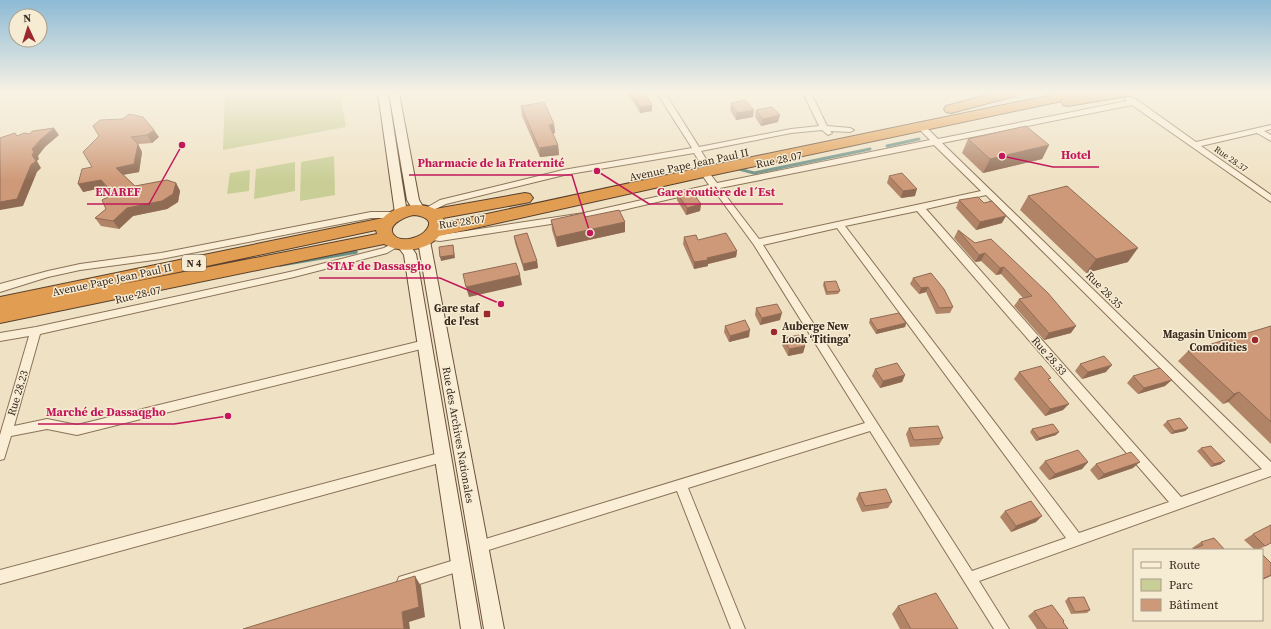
<svg xmlns="http://www.w3.org/2000/svg" width="1271" height="629" viewBox="0 0 1271 629" font-family="'Source Serif 4',serif">
	<style>
		.green { fill: #c9ce96 }
		.lines { fill: none; stroke-linecap: round; stroke-linejoin: round }
		.stream-far1 { stroke: #6c9086; stroke-width: 3 }
		.stream { stroke: #6c9086; stroke-width: 3.5 }
		.street-casing { stroke: #8a7259; stroke-width: 2 }
		.secondary-casing { stroke: #6c533c; stroke-width: 2 }
		.highway-casing { stroke: #58402e; stroke-width: 2 }
		.street { fill: #faeed7; fill-rule: evenodd }
		.secondary { fill: #faeed7; fill-rule: evenodd }
		.highway { fill: #e19d52; fill-rule: evenodd }
		.wall { fill: #b18467 }
		.shaded-wall { fill: #906b54 }
		.building { fill: #ce9978; stroke: #906b54 }
		.poi-dot { fill: #9b282c; stroke: #f6ebd3; stroke-width: 1.5 }
		.labels { text-anchor: middle; dominant-baseline: central; stroke-width: 3; stroke-linejoin: round; paint-order: stroke }
		.far-street-label { font-size: 9px; fill: #392a1e; stroke: #f6ebd3 }
		.shield { fill: #f6ebd3; stroke: #726454; stroke-width: 1 }
		.shield-label { font-size: 10px; font-weight: bold; fill: #392a1e }
		.street-label { font-size: 11px; fill: #392a1e; stroke: #f6ebd3 }
		.poi-label { font-size: 11px; font-weight: bold; fill: #392a1e; stroke: #f6ebd3; text-anchor: end }
		.leader { fill: none; stroke: #c2185b; stroke-width: 1.5 }
		.callout-dot { fill: #c2185b; stroke: #f6ebd3; stroke-width: 1.5 }
		.callout-label { font-size: 12px; text-anchor: middle; font-weight: bold; fill: #c2185b; stroke: #f6ebd3; stroke-width: 3; stroke-linejoin: round; paint-order: stroke }
	</style>
	<rect width="100%" height="100%" fill="#efe1c3"/>
	<path class="green" d="M225 93H340L346 127 223 150Z
		M334 156 335 195 300 201 301 162Z
		M295 162V191L254 199 256 169Z
		M250 170 249 191 227 194 230 173Z"/>
	<g class="lines">
		<path class="stream-far1" d="M887 146 919 139
			M735 168 754 173 870 149"/>
		<path class="stream" d="M280 265 356 252"/>
		<defs>
			<path id="street" d="M657 93H665L699 147 791 129 819 126 803 93H811L827 126 850 128 854 130 850 132 830 131 832 133 828 135 822 130 791 133 701 151 708 162 704 164H701L694 153 564 175 446 204 425 214 421 211 440 200 563 170 692 148Z
				M1126 97H1132L1137 100 1196 142 1271 125V129L1264 131 1271 135V141L1257 133 1201 146 1271 195V202L1132 105 942 143 1271 462V476L979 581 1009 629H994L870 431 688 488 745 629H731L677 491 479 553 474 551 473 547 474 543 479 541 865 423 754 245 713 189 584 219 440 241 426 239 424 237 426 235H440L584 213 709 185 700 172 704 169 707 170 717 183 930 140 917 127 921 125H924L938 139 1127 101 1125 99ZM934 145 981 191 759 239 720 188ZM986 195 1262 469 1181 497 926 209ZM917 211 1169 502 1079 533 845 226ZM837 228 1066 538 972 571 763 245Z
				M371 212H396L400 215 396 218H371L161 259 80 270 48 277 0 292V284L48 271 80 264 161 253Z
				M397 241 400 242 402 244 387 253 294 277 40 334 14 426 47 419 77 425 425 340 429 341 430 344 429 347 77 435 47 429 11 436 4 459 0 460V435L29 336 0 341V333L36 327 294 271 384 248Z
				M443 452 447 453 449 457 447 461 443 462 0 584V570Z
				M461 558 466 559 468 564 466 569 404 589 399 587 397 582 399 577Z"/>
			<path id="secondary" d="M378 93H388L407 213 405 216H397L395 213Z
				M389 93H399L419 200 425 210 423 213H415L407 200Z
				M424 237 429 238 430 241 504 629H484L418 241 419 238Z
				M403 241 408 242 416 254 481 629H461L404 255 397 245 398 242Z"/>
			<path id="highway" d="M995 93H1016L1015 96 951 113 946 112 944 109 946 106Z
				M1062 93H1087L1086 95 1097 93H1127L1126 96 1121 97 1068 106 1063 105 1062 101 704 177 439 236C427 251 401 254 384 244L0 323V297L383 218C395 205 419 201 435 209L525 193 530 194 533 198 530 202 525 203 443 218 445 223 704 167ZM414 215C422 216 434 219 427 229 421 238 400 244 393 234 387 224 407 216 414 215ZM376 230 377 234 113 286Z"/>
		</defs>
		<use href="#street" class="street-casing"/>
		<use href="#secondary" class="secondary-casing"/>
		<use href="#highway" class="highway-casing"/>
		<use href="#street" class="street"/>
		<use href="#secondary" class="secondary"/>
		<use href="#highway" class="highway"/>
	</g>
	<path class="wall" d="M628 93H644L652 105V111L640 113Z
		M731 103 753 117 736 120 730 110Z
		M521 106 554 124 555 133 553 134 558 145 559 155 540 157 522 116Z
		M756 110 778 122 761 126 755 117Z
		M123 119 159 137 152 143 138 144 142 152 139 172 123 175 135 186 176 183 180 191 178 202 167 209 133 216 119 229 101 226 95 218 106 209 112 194 106 187 83 192 92 167Z
		M968 139 1049 145 1042 159 983 173 962 153Z
		M889 176 915 196 901 198 887 183Z
		M677 193 701 204 700 211 686 215 677 200Z
		M1028 196 1128 262 1086 273 1020 210Z
		M959 200 1002 223 976 230 956 208Z
		M585 217 625 232 557 247 552 230 551 220Z
		M958 230 975 243 991 239 1071 333 1044 340 1014 306 1019 299 1023 298 1001 274 996 275 981 261 975 262 954 238Z
		M514 236 537 261 538 268 524 271 515 243Z
		M684 237 698 240 737 251 736 257 708 264V266L694 269 683 244Z
		M931 273 953 307 950 313 936 314 926 292 919 294 910 284 913 278Z
		M824 282 840 291 838 294 826 295 823 285Z
		M756 308 780 320 760 325 755 315Z
		M870 319 906 323 905 327 876 334 869 323Z
		M725 326 749 337 729 342 724 332Z
		M1271 326V444L1228 402 1223 404 1178 361 1188 351Z
		M784 338 805 346 803 353 788 356 782 345Z
		M1080 364 1106 372 1082 379 1075 371Z
		M875 369 905 375 902 382 880 388 872 376Z
		M1019 372 1049 381 1063 410 1045 416 1014 379Z
		M1133 376 1165 386 1138 394 1127 383Z
		M1167 421 1188 428 1185 431 1171 434 1163 425Z
		M909 428 943 438 939 445 910 447 906 434Z
		M1032 429 1056 435 1036 441 1030 432Z
		M1201 448 1221 464 1211 467 1197 451Z
		M1045 461 1088 462 1082 469 1049 480 1039 468Z
		M1096 464 1133 468 1098 480 1090 470Z
		M859 493 892 502 888 508 862 512 856 499Z
		M1005 511 1036 522 1011 532 1000 517Z
		M1253 534 1271 543 1258 550H1255L1244 540Z
		M1201 542 1225 550 1193 549 1192 548Z
		M1068 598 1090 610 1087 613 1071 614 1065 601Z
		M898 606 957 629H900L892 614Z
		M1034 611 1064 621 1063 622 1068 629H1037L1028 616Z"/>
	<path class="shaded-wall" d="M652 105V111L640 113V107Z
		M754 110 753 117 736 120 737 113Z
		M780 115 778 122 761 126 763 119Z
		M554 124 555 133 550 134 549 125Z
		M54 128 59 135 45 147 38 156 39 159 37 161 41 168 37 172 23 206 0 210V202L32 155V149L40 140Z
		M154 130 159 137 152 143 147 135Z
		M138 144 142 152 139 172 121 175 116 168Z
		M558 145 559 155 540 157 539 148Z
		M1049 145 1042 159 983 173 990 159Z
		M101 180 106 187 83 192 78 184Z
		M176 183 180 191 178 202 167 209 133 216 119 229 113 221 127 208Z
		M917 189 915 196 901 198 903 191Z
		M701 204 700 211 686 215 687 208Z
		M1006 216 1002 223 976 230 980 222Z
		M625 222V232L557 247 556 237Z
		M453 245 455 258 441 261 440 257Z
		M1138 248 1128 262 1086 273 1096 259Z
		M737 251 736 257 708 264V266L694 269V262L707 258Z
		M985 253 981 261 975 262 979 255Z
		M537 261 538 268 524 271 523 264Z
		M1004 267 1001 274 996 275 1000 268Z
		M520 275 522 285 469 297 466 287Z
		M928 287 926 292 919 294 921 288Z
		M782 313 780 320 760 325 762 318Z
		M906 323 905 327 876 334 877 330Z
		M1076 326 1071 333 1044 340 1049 333Z
		M750 330 749 337 729 342 730 336Z
		M805 346 803 353 788 356 789 349Z
		M1112 365 1106 372 1082 379 1088 372Z
		M905 375 902 382 880 388 883 381Z
		M1172 380 1165 386 1138 394 1144 388Z
		M1239 392 1228 402 1223 404 1234 394Z
		M1069 404 1063 410 1045 416 1050 409Z
		M1188 428 1185 431 1171 434 1174 431Z
		M1059 432 1056 435 1036 441 1039 438Z
		M1225 461 1221 464 1211 467 1214 464Z
		M1088 462 1082 469 1049 480 1055 474Z
		M1140 462 1133 468 1098 480 1104 474Z
		M1042 516 1036 522 1011 532 1016 526Z
		M1271 575V576L1262 580V579Z
		M415 576 421 586 425 617 409 622 410 629H404L402 612Z"/>
	<path class="building" d="M631 93H644L652 105 640 107Z
		M745 100 754 110 737 113 731 103Z
		M544 102 554 124 549 125 558 145 539 148 521 106Z
		M772 107 780 115 763 119 756 110Z
		M129 114 143 117 154 130 147 135 131 137 138 144 134 164 116 168 135 186 167 180 176 183 173 194 162 201 127 208 113 221 95 218 106 209 102 200 114 194 101 180 78 184 82 169 92 167 83 152 99 136 93 126 100 120 123 119Z
		M1026 126 1049 145 990 159 968 139Z
		M54 128 40 140 32 149 34 152 32 155 36 161 31 165 17 199 0 202V138L15 133 17 136 24 133 29 134 33 131Z
		M902 173 917 189 903 191 889 176Z
		M1067 186 1138 248 1096 259 1028 196Z
		M691 190 701 204 687 208 677 193Z
		M978 197 984 203 992 201 1006 216 980 222 959 200Z
		M619 210 625 222 556 237 551 220 583 213 585 217Z
		M958 230 975 243 991 239 1048 293 1076 326 1049 333 1019 299 1032 296 1004 267 1000 268 985 253 979 255Z
		M527 233 537 261 523 264 514 236Z
		M726 233 737 251 707 258 708 260 694 262 684 237 696 235 698 240Z
		M453 245 454 255 440 257 439 247Z
		M516 263 520 275 466 287 463 274Z
		M931 273 944 289 953 307 939 308 928 287 921 288 913 278Z
		M836 281 840 291 827 292 824 282Z
		M777 304 782 313 762 318 756 308Z
		M899 313 906 323 877 330 870 319Z
		M745 320 750 330 730 336 725 326Z
		M1271 326V422L1239 392 1234 394 1188 351Z
		M799 335 805 346 789 349 784 338Z
		M1104 356 1112 365 1088 372 1080 364Z
		M897 363 905 375 883 381 875 369Z
		M1041 366 1051 378 1048 379 1069 404 1050 409 1019 372Z
		M1160 368 1172 380 1144 388 1133 376Z
		M1180 418 1188 428 1174 431 1167 421Z
		M1053 424 1059 432 1039 438 1032 429Z
		M938 426 943 438 914 440 909 428Z
		M1211 446 1225 461 1214 464 1201 448Z
		M1078 450 1088 462 1055 474 1045 461Z
		M1131 452 1140 462 1104 474 1096 464Z
		M886 489 892 502 865 506 859 493Z
		M1031 501 1042 516 1016 526 1005 511Z
		M1271 525V543L1265 546 1253 534Z
		M1214 538 1225 550H1191L1203 545 1201 542Z
		M1262 554 1271 563V575L1262 579Z
		M415 576 419 607 402 612 404 629H243Z
		M936 593 958 629H911L898 606Z
		M1084 597 1090 610 1075 612 1068 598Z
		M1052 605 1064 621 1063 622 1068 629H1047L1034 611Z"/>
	<linearGradient id="sky" x2="0" y2="1"><stop stop-color="#8dbad5"/><stop offset="0.51" stop-color="#f8f2e4"/><stop offset="1" stop-color="#f8f2e4" stop-opacity="0"/></linearGradient>
	<rect width="1271" height="181" fill="url(#sky)"/>
	<g class="poi-dot">
		<rect x="483" y="310" width="8" height="8" rx="2"/>
		<circle cx="774" cy="332" r="4"/>
		<circle cx="1255" cy="340" r="4"/>
	</g>
	<g class="labels">
		<g class="far-street-label">
			<text transform="translate(1231 159) rotate(35)">Rue 28.37</text>
		</g>
		<rect class="shield" x="182" y="255" width="24" height="16" rx="3"/>
		<g class="shield-label">
			<text x="194" y="263">N 4</text>
		</g>
		<g class="street-label">
			<text transform="translate(779 160) rotate(-12)">Rue 28.07</text>
			<text transform="translate(689 165) rotate(-12)">Avenue Pape Jean Paul II</text>
			<text transform="translate(462 222) rotate(-8)">Rue 28.07</text>
			<text transform="translate(112 280) rotate(-12)">Avenue Pape Jean Paul II</text>
			<text transform="translate(1104 290) rotate(45)">Rue 28.35</text>
			<text transform="translate(138 295) rotate(-13)">Rue 28.07</text>
			<text transform="translate(1049 356) rotate(49)">Rue 28.33</text>
			<text transform="translate(18 393) rotate(-73)">Rue 28.23</text>
			<text transform="translate(458 435) rotate(80)">Rue des Archives Nationales</text>
		</g>
		<g class="poi-label">
			<text x="479" y="308">Gare staf<tspan x="479" dy="13">de l'est</tspan></text>
			<text x="782" y="326" text-anchor="start">Auberge New<tspan x="782" dy="13">Look ‘Titinga’</tspan></text>
			<text x="1247" y="334">Magasin Unicom<tspan x="1247" dy="13">Comodities</tspan></text>
		</g>
	</g>
	<path class="leader" d="M1002 156L1053 167H1099M590 233L572 175H409M182 145L149 204H87M597 171L649 204H783M501 304L440 278H319M228 416L174 424H38"/>
	<g class="callout-dot">
		<circle cx="1002" cy="156" r="4"/>
		<circle cx="590" cy="233" r="4"/>
		<circle cx="182" cy="145" r="4"/>
		<circle cx="597" cy="171" r="4"/>
		<circle cx="501" cy="304" r="4"/>
		<circle cx="228" cy="416" r="4"/>
	</g>
	<g class="callout-label">
		<text x="1076" y="159">Hotel</text>
		<text x="491" y="167">Pharmacie de la Fraternité</text>
		<text x="118" y="196">ENAREF</text>
		<text x="716" y="196">Gare routière de l´Est</text>
		<text x="379" y="270">STAF de Dassasgho</text>
		<text x="106" y="416">Marché de Dassaqgho</text>
	</g>
	<rect x="1133" y="549" width="130" height="72" fill="#f6ebd3" stroke="#aa9e8b"/>
	<rect x="1141" y="562" width="20" height="6" fill="#faeed7" stroke="#aa9e8b"/>
	<text x="1169" y="569" font-size="12" fill="#392a1e">Route</text>
	<rect x="1141" y="579" width="20" height="12" fill="#c9ce96" stroke="#aa9e8b"/>
	<text x="1169" y="589" font-size="12" fill="#392a1e">Parc</text>
	<rect x="1141" y="599" width="20" height="12" fill="#ce9978" stroke="#aa9e8b"/>
	<text x="1169" y="609" font-size="12" fill="#392a1e">Bâtiment</text>
	<g transform="translate(28 28) rotate(356)"><circle r="19" fill="#f6ebd3" stroke="#aa9e8b"/>
	<path d="M0-3L7 15L0 10L-7 15Z" fill="#9b282c"/>
	<text y="-6" font-size="11" font-weight="bold" text-anchor="middle" fill="#392a1e">N</text>
	</g>
</svg>
